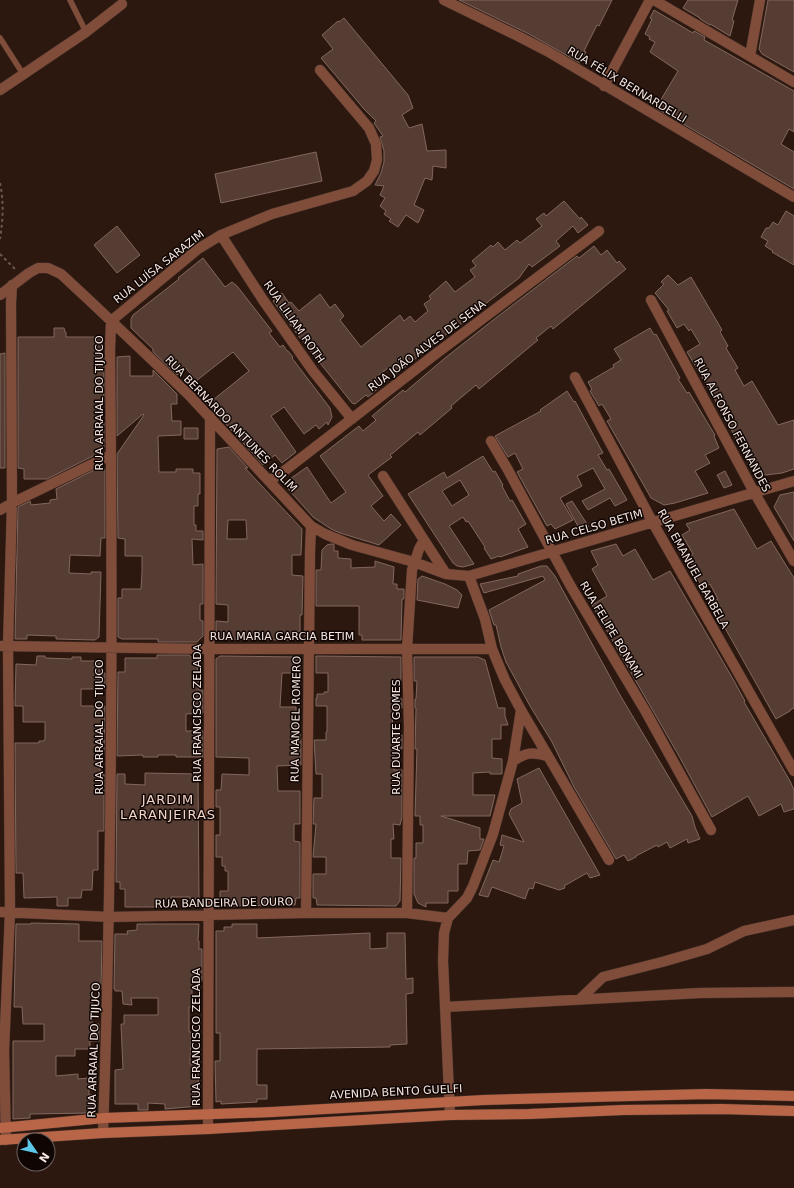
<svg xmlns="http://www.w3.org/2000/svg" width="794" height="1188" viewBox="0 0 794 1188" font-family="'DejaVu Sans',sans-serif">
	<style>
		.building { fill: #563d34; stroke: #82675d; fill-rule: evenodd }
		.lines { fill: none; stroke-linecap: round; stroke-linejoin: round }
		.service-casing { stroke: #49352d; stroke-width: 6 }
		.minor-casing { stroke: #49352d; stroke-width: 11 }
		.tertiary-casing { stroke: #49352d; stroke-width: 11 }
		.secondary-casing { stroke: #49352d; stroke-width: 11 }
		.path { stroke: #6c5952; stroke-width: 2; stroke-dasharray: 3 3; stroke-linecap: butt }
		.service { stroke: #814d3b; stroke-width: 5.5 }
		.minor { stroke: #814d3b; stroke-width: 10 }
		.tertiary { stroke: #814d3b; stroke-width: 10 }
		.secondary { stroke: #b96648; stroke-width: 10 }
		.labels { text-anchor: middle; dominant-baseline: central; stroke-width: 3; stroke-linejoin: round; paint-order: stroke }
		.street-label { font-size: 11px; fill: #f5e6e0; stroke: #0f0604 }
		.quarter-label { font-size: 13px; letter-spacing: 1px; fill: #f3d4c9; stroke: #0f0604 }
	</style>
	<rect width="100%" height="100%" fill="#2d1810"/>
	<path class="building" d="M459 0H612L599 26 597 25 584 51 586 52 580 63 529 34Z
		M688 0H738L732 20 734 21 730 36 710 24V25L700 19V18L683 8Z
		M768 0H794V72L762 54 759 49Z
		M654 10 693 33 694 31 705 37 704 40 713 45 794 91V132L789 129 781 144 794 152V189L656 108 678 71 650 52 655 42 649 39 650 37 645 34 652 19 650 18Z
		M344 18 408 95 413 108 402 115 409 128 422 124 427 151 446 150V168L433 166 432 180 425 178 414 205 424 210 418 223 406 215 398 227 389 221 391 219 384 214 386 211 380 206 385 198 380 195 384 186 375 185 381 173 384 162V151L380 137 383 136 374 123 376 121 364 109 321 58 333 49 322 35 338 21 339 22Z
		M316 152 322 181 221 203 215 174Z
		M564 201 580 219 581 217 588 225 578 233 573 226 556 241 560 246 532 267 529 264 519 278 476 311 466 319 467 320 441 338 394 376 388 368 375 378 381 386 368 397 366 395 355 404 352 403 300 338 273 301 282 293 289 303 291 302 299 311 320 294 330 308 335 304 344 316 340 320 361 347 400 315 404 321 410 316 415 322 428 311 424 304 431 299 429 296 446 281 455 292 475 277 470 270 476 266 472 261 491 245 493 247 498 242 505 250 517 240 520 243 542 226 536 219 544 213 546 216Z
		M786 211 794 216V265L772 252 773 251 765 246 768 241 761 237 766 228H769L773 222 778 225Z
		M117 226 140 255 117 273 94 245Z
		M594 246 601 255 607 250 617 263 619 261 626 269 553 329 551 326 536 338 538 340 479 389 476 385 451 406 452 408 420 435 418 432 393 453 390 455 392 457 368 475 383 496 371 506 384 521 391 514 401 525 379 545 340 533 331 529 313 517 289 490 288 485 290 479 307 467 331 503 346 492 320 456 359 426 363 431 376 420 372 416 403 390 405 392 445 358 497 317 577 256 579 258Z
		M203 258 225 287 232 282 237 286 272 331 269 333 280 347 283 345 287 351H288L293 357 292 358 330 408 332 417 328 425 327 422 319 429 316 425 304 434 284 407 271 416 296 452 282 463 275 455 263 465 208 404 249 371 233 352 196 381 186 368 177 375 153 352V349L131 328V319L133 315 179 279 178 278Z
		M668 275 678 285 691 277 722 330 720 332 728 346 726 348 738 368 735 370 744 386 752 381 778 425 794 420V469L782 473 766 475 757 473 752 468 708 387 687 352 700 344 691 329 689 331 684 324 677 328 667 311 669 310 655 293 664 284 661 282Z
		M54 328H64L65 332H66V337H101V357H104V404H100V421H104V448L95 455 47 479H24V469L18 468V337H54Z
		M650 328 654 335 656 334 680 378 678 379 687 393 689 392 715 435 714 436 719 448 705 455 710 463 695 471 708 493 675 503 664 505 651 498 607 421 611 419 602 404 599 406 590 391 592 389 588 382 614 367 613 365 621 360 614 349Z
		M5 353V468H0V354Z
		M130 356V376H153V370L177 394V404H171L172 421H181V435L158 436 159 472H176V469H193V473H200V494H198V506H194V525H196V531H203V540L192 539 193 565 203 564V604H200V620L203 621V636L197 642H158V639H122L118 637V598H122V589H141L142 572V556H125V539L118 538 117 454 144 415 143 414 117 436V357Z
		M567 391 574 402 575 401 603 453 598 455 607 470 609 469 627 500 615 506 610 498 588 510 582 501 605 489 593 468 577 476 582 486 560 498 573 520 555 529 551 524 547 526 517 472 523 469 515 453 508 457 495 436 541 411 540 410Z
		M184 428H198V439H184Z
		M229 447 248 468H245L302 529 301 555H292V575L303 576 302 615H300V632H291V640L221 639 216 638V621L228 622V605L216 604 217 449ZM228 520H246L247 539H227Z
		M483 456 493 472 495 471 503 485 502 486 510 501 512 500 526 524 518 529 528 547 500 557 499 556 491 559 484 548 485 547 468 521 466 522 463 517 449 526 474 564 463 567 457 566 453 563 408 494 444 472 447 478ZM460 480 469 495 452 506 442 491Z
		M96 469H105V538H101L100 556 70 555 69 573 91 574V572H101L99 637 95 640 56 639V636L27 635V639H15L18 507 30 501 31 505 50 503V500L57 499 56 489Z
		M725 471 732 485 724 488 717 475Z
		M794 492V541L774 507 780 495Z
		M572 501 589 527 580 530 566 504Z
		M734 509 757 549 771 541 794 578V708L790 710V711L776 719 711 603 718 599 710 584 703 588 695 575 697 574 687 557 693 554 682 535 690 530 686 524Z
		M331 544H334V551H338V558L351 559V568L375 567V561L394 567 393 584H397V589H404V599H402L401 640H362V635H359V606H316V570H321L322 550 327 545Z
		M616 544 623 556 635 549 653 580 670 571 733 679 745 701 744 702 790 781 794 790V809L784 812 781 804 759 816 748 796 712 817 679 756 592 605 607 596 592 569 598 565 591 551Z
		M541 566H547L555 576 620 695 692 816 695 827 700 839 688 843 687 839 670 848 667 842 658 847 657 845 636 856V857L628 861 624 855 616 859 574 787 552 742 530 706 506 662 501 647 496 625H494L489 610 545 580 543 576 484 593 480 584 518 576V574Z
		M422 576 445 584 457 590 462 595 458 608 417 600 418 579Z
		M157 655H189L197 662 199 690H203V713L186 714V731H203V757H176V755H158V757H143V755L117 756 118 672H125V658H157Z
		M37 656H45V658L72 659V657H81V661H100V673H105V689H81V706H105L104 754H100V774H104V831H98V870H93L92 890H82L81 898H68V906H57V897L24 898 23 873H16L15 743H39V741H44V740L45 739V722H23V706H15L16 664 36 665Z
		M220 656 300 657V673H282L280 707H296V734H300L301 740V765L277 766 278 791H300V824H294V841L300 842V898H296L295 905 220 906V891H228V871H225V866H222V857H216V835H220V807H216V790H221L222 774 249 775V758L216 757V659Z
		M316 656 401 657V681H394L393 699H402V708H393L392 735H402V749H394V770H402V817L400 825 393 824 394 839H391V858H401L400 901 396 906 317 905 316 898H313V874H326V857H313L316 824H313L314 798H322V774H316L314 740H326V732H327V706H316V698H317V694H324V692H328V673H316Z
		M414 657H478L485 660 498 708H505V716L508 725H501V739H492V758L502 759V774H490V772L473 773V795H495L490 816H441L480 828V839H484L480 850 468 851 467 864H458V891H448V903H426V907L418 903 414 894V858H416V843H423V825H420V816H415L417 749H415L416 708H415V699H416L417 681H414Z
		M539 768 600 875 590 878 587 873 564 886 565 888 559 890 535 882 533 889 529 888 525 899 492 887 488 897 479 895 493 860 499 862 504 846 500 845 502 835 524 842 509 814 511 809 522 803 517 779Z
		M145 773 198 774 199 899H190V897H171V899H164V900H161V907H125V889H120V882H116L117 774H125V784L145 785Z
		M31 923 79 924V941H102L101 989H93L92 1024H99V1041H90V1049H75V1056H56V1076L78 1074V1079L89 1078V1095H92V1110L89 1113 30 1114V1118L13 1119V1041H44V1024H23L22 1007H14L16 924H31Z
		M137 924H199L198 941H199V949H202V981L192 983V1007H189V1032H191L190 1064 198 1063 199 1106 165 1109V1104L148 1103V1110H138V1104H115V1070L123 1069 121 1024H124V1015H158V998H131L132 1005 123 1004 122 991H115V989H114L115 934H128L127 931 137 930Z
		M232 924H257V938L370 933V949L387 948V933H405L406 979 413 978V993L406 994 407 1044 390 1045V1047L257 1049V1085H267V1099H257V1102L221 1104V1101L216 1102 215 1061H220V1033H216V931H224V927H232Z"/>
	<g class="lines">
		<defs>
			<path id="service" d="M70 0 86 32
				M0 38 23 74"/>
			<path id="minor" d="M444 0 518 36 547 51 794 197
				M750 56 760 0
				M604 86 650 0
				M0 90 86 32 122 4
				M221 235 263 300 313 371 352 419
				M0 295 29 273 38 268H48L61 274 89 300 188 394 311 526 325 534 352 545 414 562 446 574 469 576 485 619 492 649 505 680 521 710 513 761 493 834 473 886 467 898 448 918 444 933 443 961 450 1115
				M651 300 754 492 794 561
				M575 377 653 523 794 771
				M491 441 508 470 570 585 646 712 711 830
				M383 476 424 540 419 549 412 570 407 649 409 726 407 913
				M269 481 283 472 433 356 599 231
				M0 510 12 503 111 455
				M424 540 446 574
				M469 576 794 481
				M0 646 209 649H492
				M521 710 609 860
				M513 761C527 752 532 752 547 756
				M0 912 110 917 306 913H407L448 918
				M306 913 310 552 311 526
				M580 999 603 977 662 962 707 949 744 931 794 920
				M445 1007 700 993 794 992
				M208 1129 210 416
				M103 1133C112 872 113 611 110 350L111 321 198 249 221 235 272 214 353 191 367 181 374 171 377 160 376 144 369 128 320 70
				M6 1140 4 1051 10 912 8 646 12 503 11 303 12 285"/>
			<path id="tertiary" d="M654 0 794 82"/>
			<path id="secondary" d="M0 1128 104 1118 272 1112 484 1100 706 1094 794 1096
				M0 1140 103 1133 208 1129 450 1115 529 1114 623 1110 721 1109 794 1111"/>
		</defs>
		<use href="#service" class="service-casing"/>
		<use href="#minor" class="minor-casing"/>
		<use href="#tertiary" class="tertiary-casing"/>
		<use href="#secondary" class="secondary-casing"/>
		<path class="path" d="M0 183C4 202 3 220 0 239
			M0 254 16 270"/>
		<use href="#service" class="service"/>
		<use href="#minor" class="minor"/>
		<use href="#tertiary" class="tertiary"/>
		<use href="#secondary" class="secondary"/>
	</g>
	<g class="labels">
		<g class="street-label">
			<text transform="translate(627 85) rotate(31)">RUA FÉLIX BERNARDELLI</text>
			<text transform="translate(159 267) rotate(-38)">RUA LUÍSA SARAZIM</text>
			<text transform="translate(294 322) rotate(55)">RUA LILIAM ROTH</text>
			<text transform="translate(427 346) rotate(-37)">RUA JOÃO ALVES DE SENA</text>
			<text transform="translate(99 403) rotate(-90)">RUA ARRAIAL DO TIJUCO</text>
			<text transform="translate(231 424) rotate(46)">RUA BERNARDO ANTUNES ROLIM</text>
			<text transform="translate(732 425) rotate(62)">RUA ALFONSO FERNANDES</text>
			<text transform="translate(594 527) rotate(-16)">RUA CELSO BETIM</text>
			<text transform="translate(693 569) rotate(61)">RUA EMANUEL BARBELA</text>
			<text transform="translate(611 630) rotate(59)">RUA FELIPE BONAMI</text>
			<text x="282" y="636">RUA MARIA GARCIA BETIM</text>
			<text transform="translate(197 713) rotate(-90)">RUA FRANCISCO ZELADA</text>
			<text transform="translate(296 719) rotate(-89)">RUA MANOEL ROMERO</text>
			<text transform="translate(99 727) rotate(-90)">RUA ARRAIAL DO TIJUCO</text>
			<text transform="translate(396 737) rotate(-90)">RUA DUARTE GOMES</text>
			<text transform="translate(224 903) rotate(-1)">RUA BANDEIRA DE OURO</text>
			<text transform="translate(196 1037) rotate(-90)">RUA FRANCISCO ZELADA</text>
			<text transform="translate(94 1050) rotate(-88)">RUA ARRAIAL DO TIJUCO</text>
			<text transform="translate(396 1092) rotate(-3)">AVENIDA BENTO GUELFI</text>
		</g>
		<g class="quarter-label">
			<text x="168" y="799">JARDIM<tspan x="168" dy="15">LARANJEIRAS</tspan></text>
		</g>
	</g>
	<g transform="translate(36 1152) rotate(124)"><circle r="19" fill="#0f0604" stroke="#6b605c"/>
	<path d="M0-3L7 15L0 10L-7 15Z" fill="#5cc7e8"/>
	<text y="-6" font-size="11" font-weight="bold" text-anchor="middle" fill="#f5e6e0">N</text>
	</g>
</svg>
